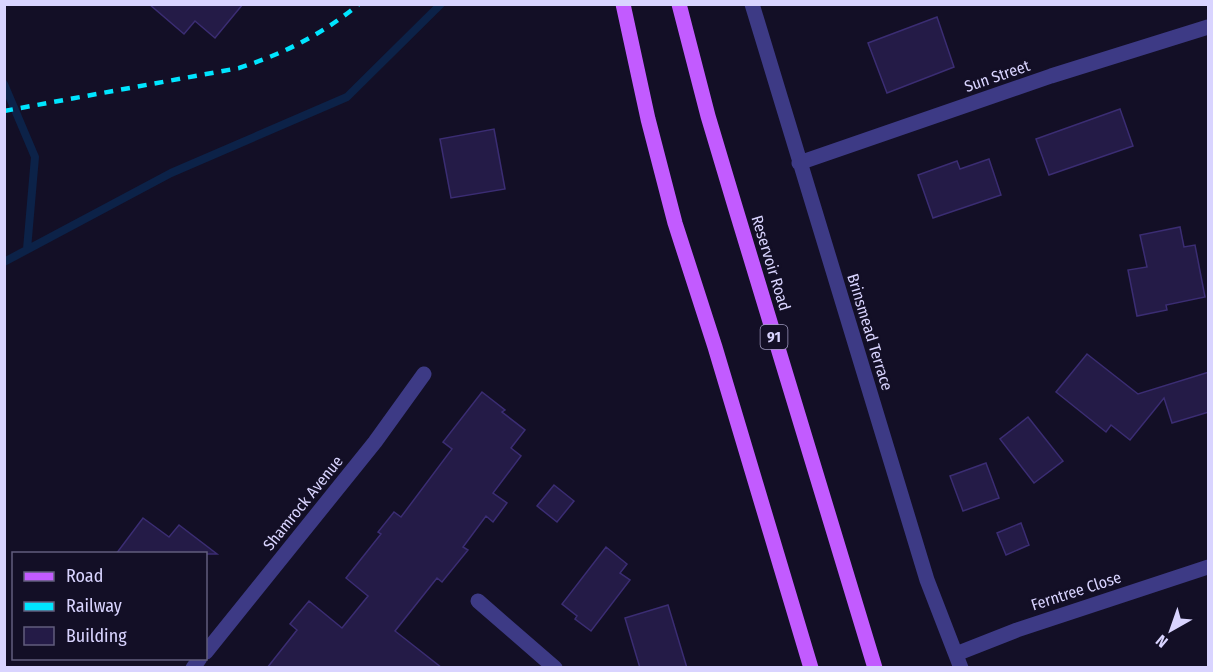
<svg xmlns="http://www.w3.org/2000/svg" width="1213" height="672" viewBox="0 0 1213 672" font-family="'Fira Sans Condensed',sans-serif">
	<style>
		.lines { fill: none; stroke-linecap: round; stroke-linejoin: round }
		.stream { stroke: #0c2248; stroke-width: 8 }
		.building { fill: #241b47; stroke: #3b2d73; stroke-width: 1.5 }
		.minor { stroke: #3d3a85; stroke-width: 15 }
		.primary { stroke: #c25bff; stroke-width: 15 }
		.rail { stroke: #00e5ff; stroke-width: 4.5; stroke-dasharray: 9 8; stroke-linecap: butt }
		.labels { text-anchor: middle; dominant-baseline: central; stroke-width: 5; stroke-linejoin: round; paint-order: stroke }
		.shield { fill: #130f26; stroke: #9e99be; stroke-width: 1.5 }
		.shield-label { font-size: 15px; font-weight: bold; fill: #d9d4ff }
		.street-label { font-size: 16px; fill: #d9d4ff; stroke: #130f26 }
	</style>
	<rect width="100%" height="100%" fill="#130f26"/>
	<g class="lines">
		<path class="stream" d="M4 84 35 157 27 249
			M4 262 171 173 347 97 441 4"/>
	</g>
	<path class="building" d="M149 4H243L215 38 195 21 184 34Z
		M937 17 954 67 887 93 868 43Z
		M1120 109 1133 146 1049 175 1036 139Z
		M494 129 505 189 451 198 440 139Z
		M989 159 1001 195 933 218 918 175 957 161 960 169Z
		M1180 227 1184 247 1195 245 1205 297 1166 305 1167 310 1137 316 1128 270 1147 267 1140 235Z
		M1087 354 1138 394 1209 372V412L1172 423 1164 398 1130 440 1111 425 1106 432 1056 392Z
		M482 392 505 410 502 412 525 430 511 448 521 456 493 493 507 503 493 522 486 516 463 547 468 550 442 582 437 578 395 631 442 668H267L297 630 290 624 309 601 342 628 368 596 346 578 381 534 378 532 394 512 401 517 452 449 443 442Z
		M1028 417 1063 461 1034 483 1000 439Z
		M986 463 999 498 963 511 950 476Z
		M554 485 574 501 557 522 537 506Z
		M143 518 169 537 179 525 217 554H116Z
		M1021 523 1029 545 1006 555 997 533Z
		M606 547 627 564 620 573 630 580 591 631 575 619 577 616 562 604Z
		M668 605 687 668H640L625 618Z"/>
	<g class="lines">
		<path class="minor" d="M752 4 927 580 961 668
			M799 163 1051 76 1208 27
			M478 601 555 668
			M206 652 375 442 424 374
			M956 654 1017 630 1208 567
			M193 668 200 658"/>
		<path class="primary" d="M623 4 648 119 675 223 715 347 811 668
			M679 4 708 116 734 203 875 668"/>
		<path class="rail" d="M4 111 239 68C283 54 323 34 359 4"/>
	</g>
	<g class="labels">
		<rect class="shield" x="760.5" y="325" width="27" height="24" rx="4.5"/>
		<g class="shield-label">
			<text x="774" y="337">91</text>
		</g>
		<g class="street-label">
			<text transform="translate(997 76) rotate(-19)">Sun Street</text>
			<text transform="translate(771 263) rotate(73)">Reservoir Road</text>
			<text transform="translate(870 332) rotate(73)">Brinsmead Terrace</text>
			<text transform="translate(303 503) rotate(-51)">Shamrock Avenue</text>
			<text transform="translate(1076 591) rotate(-18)">Ferntree Close</text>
		</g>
	</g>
	<rect width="1213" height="672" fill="none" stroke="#d9d4ff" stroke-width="12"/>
	<rect x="12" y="552" width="195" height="108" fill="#130f26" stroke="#625e7d" stroke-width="1.5"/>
	<rect x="24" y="572" width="30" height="9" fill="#c25bff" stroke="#625e7d" stroke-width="1.5"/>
	<text x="66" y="582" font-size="18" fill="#d9d4ff">Road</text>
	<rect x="24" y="602" width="30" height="9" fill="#00e5ff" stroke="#625e7d" stroke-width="1.5"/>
	<text x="66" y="612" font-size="18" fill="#d9d4ff">Railway</text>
	<rect x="24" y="627" width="30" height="18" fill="#241b47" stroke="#625e7d" stroke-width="1.5"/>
	<text x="66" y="642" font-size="18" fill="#d9d4ff">Building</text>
	<g transform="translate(1171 630) rotate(220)" stroke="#130f26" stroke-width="4.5" paint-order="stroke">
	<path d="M0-4.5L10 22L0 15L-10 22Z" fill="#d9d4ff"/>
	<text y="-9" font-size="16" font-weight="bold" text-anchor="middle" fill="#d9d4ff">N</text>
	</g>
</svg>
